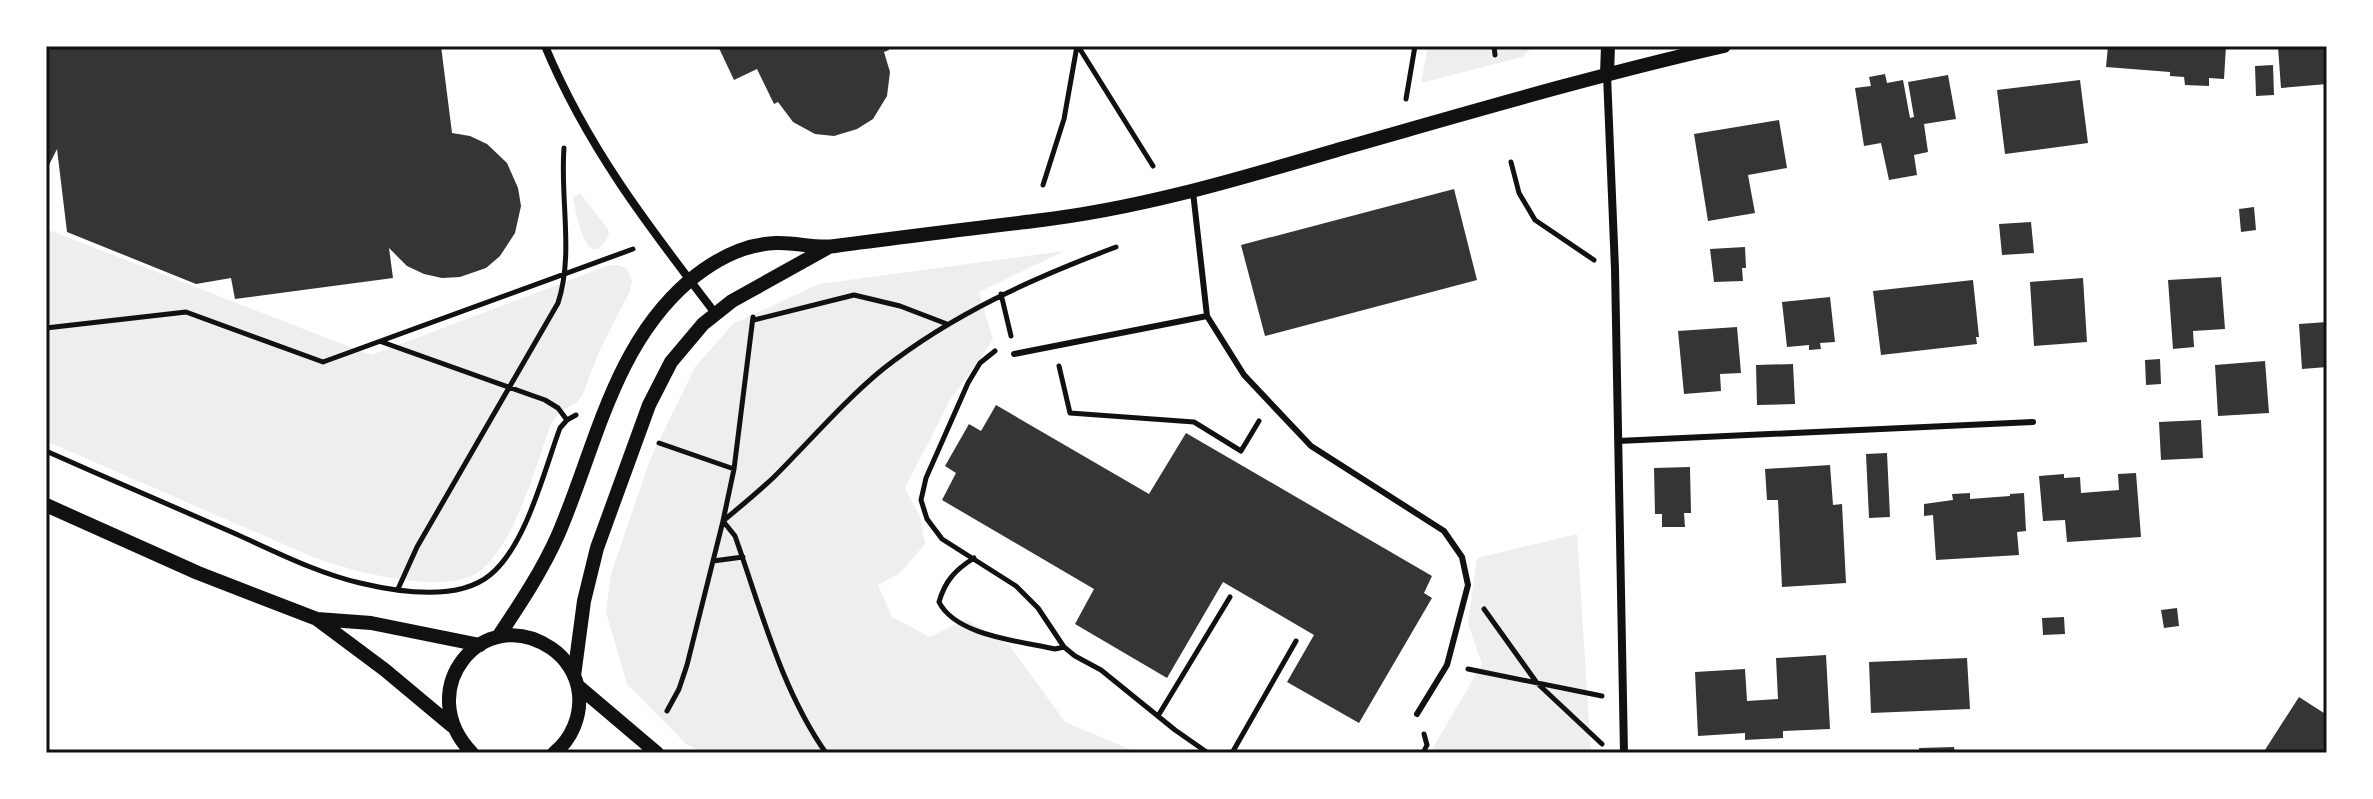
<svg xmlns="http://www.w3.org/2000/svg" width="2373" height="799" viewBox="0 0 2373 799" font-family="Commissioner,sans-serif">
	<style>
		.green { fill: #eee }
		.building { fill: #353535 }
		.lines { fill: none; stroke-linecap: round; stroke-linejoin: round }
		.path { stroke: #111; stroke-width: 5 }
		.service { stroke: #111; stroke-width: 6 }
		.minor { stroke: #111; stroke-width: 8 }
		.tertiary { stroke: #111; stroke-width: 14 }
		.neatline { fill: none; stroke: #111; stroke-width: 3 }
	</style>
	<rect width="100%" height="100%" fill="#fff"/>
	<path class="green" d="M1428 46H1534L1522 57 1421 83Z
		M580 193 608 229 609 235C587 278 576 212 573 198Z
		M46 229 371 355 610 265H619L627 269 632 280 630 291 598 354 583 394 577 402 559 413 551 424C536 465 515 544 480 571 446 597 350 571 313 557L46 441Z
		M1064 251 979 292 993 340 950 400 905 488 920 517 925 544 900 573 878 585 892 617 930 637 966 619 1010 646 1065 722 1139 753H703L686 744 627 684 606 612 611 574 650 460 695 367 733 324 819 284Z
		M1577 534 1591 753H1430L1482 664 1468 623 1477 558Z"/>
	<path class="building" d="M46 46H441L452 133 470 136 487 144 507 163 518 188 521 206 515 233 500 256 486 268 460 277 442 278 424 274 407 266 389 248 393 278 235 299 231 278 196 284 67 232 57 149 46 171Z
		M718 46H887L889 50 884 52 890 72 887 96 873 119 857 129 834 136 815 134 793 122 778 102 774 104 757 69 734 80Z
		M2108 46H2226L2224 79 2209 78V86L2185 85 2184 77 2170 76V72L2106 67Z
		M2294 46H2327V84L2281 88 2278 47Z
		M2273 65 2274 95 2256 96 2255 66Z
		M1885 74 1887 83 1903 80 1910 118 1914 117 1908 82 1948 75 1956 119 1924 124 1928 152 1914 155 1917 175 1889 180 1881 143 1864 146 1855 88 1871 86 1869 77Z
		M2080 80 2088 143 2005 154 1997 90Z
		M1779 120 1787 168 1748 175 1755 213 1708 221 1694 134Z
		M1454 189 1477 280 1265 336 1241 245Z
		M2254 207 2256 230 2241 232 2239 209Z
		M2031 222 2034 253 2002 255 1999 224Z
		M1745 247 1746 268H1742L1743 281 1714 282 1710 249Z
		M2221 277 2225 329 2193 331 2194 347 2173 349 2168 280Z
		M2083 278 2087 342 2034 346 2030 282Z
		M1973 280 1979 337H1976L1977 344 1881 355 1873 291Z
		M1830 297 1835 342 1820 343 1821 349 1809 350V345L1787 347 1782 302Z
		M2327 322V367L2302 369 2299 324Z
		M1737 327 1741 373 1720 374 1721 391 1684 394 1678 331Z
		M2160 359 2161 384 2146 385 2145 360Z
		M2265 361 2269 413 2218 416 2215 365Z
		M1793 364 1795 404 1757 405 1756 365Z
		M996 405 1149 494 1186 433 1432 576 1424 593 1432 598 1359 723 1287 682 1314 635 1223 582 1167 678 1075 624 1094 589 942 500 956 473 945 466 969 424 981 431Z
		M2201 420 2203 458 2161 460 2159 422Z
		M1887 453 1890 517 1869 518 1866 454Z
		M1830 465 1833 505 1842 504 1846 583 1782 587 1778 500H1767L1765 469Z
		M1690 467 1691 513H1684L1685 527H1662V514H1655L1654 468Z
		M2136 473 2141 537 2067 542 2065 520 2043 521 2039 476 2064 474V478L2080 477 2081 493 2119 490 2118 474Z
		M1970 493V499L2010 496V494L2024 493 2026 531 2017 532 2019 555 1936 560 1933 515 1924 516V504L1953 500 1952 494Z
		M2177 608 2179 626 2164 628 2161 610Z
		M2064 617 2065 634 2043 635 2042 618Z
		M1826 655 1830 729 1783 731V738L1763 739 1745 740V733L1698 736 1695 672 1745 669 1747 701 1778 699 1776 658Z
		M1967 658 1970 709 1871 713 1869 662Z
		M2299 697 2327 715V753H2263Z
		M1954 747 1955 753H1920L1919 748Z"/>
	<g class="lines">
		<path class="path" d="M1078 46 1153 166
			M1494 46 1495 55
			M1406 99 1415 46
			M1511 162 1519 193 1535 220 1594 260
			M1043 185 1064 119 1077 46
			M1001 294 1011 336
			M754 320 854 295 900 306 947 324
			M46 328 186 312 323 362 633 249
			M382 342 545 400 558 408 567 420
			M995 351 980 363 968 383 926 478 921 500 927 519 942 539 1016 586 1038 608 1064 647 1075 656 1101 670 1175 730 1208 753
			M1059 366 1070 413 1194 422 1241 451 1259 421
			M659 443 734 469
			M46 451C109 479 172 506 236 534 276 552 317 573 360 583 398 592 457 602 490 575 526 546 544 471 560 428L567 420 576 415
			M974 558C955 570 945 581 939 602 956 636 1020 641 1055 649L1064 647
			M713 561 743 557
			M398 589 417 547 558 303C574 254 560 200 564 148
			M1484 609 1537 683 1602 744
			M1468 669 1602 696
			M667 711 679 689 687 665 723 521 734 469 753 317
			M1158 716 1230 597
			M826 753C781 689 761 609 735 536L723 521C740 507 758 492 774 477 810 441 844 401 883 369 953 314 1033 278 1116 247
			M1232 753 1296 641
			M1423 753 1427 745 1424 734"/>
		<path class="service" d="M441 46H442
			M1193 192 1207 316 1244 375 1311 446 1444 531 1462 557 1468 585 1447 665 1417 714
			M1014 354 1207 316
			M1618 441 2033 422"/>
		<path class="minor" d="M545 46C587 147 649 227 715 313
			M1607 75 1615 269 1624 753"/>
		<path class="tertiary" d="M1607 74 1608 46
			M46 505 198 573 317 619 371 623 480 645
			M318 620 385 670 452 726
			M498 637C520 604 542 571 558 535 596 447 613 346 689 281 713 261 744 244 776 243 796 242 816 249 835 246 901 237 968 229 1034 221 1140 209 1242 178 1344 148 1471 112 1596 75 1724 46
			M574 676 584 601 597 548 649 405 671 362 703 324 732 301 829 247
			M578 686 657 753
			M472 753C411 690 483 602 551 648 566 658 577 675 579 694 581 716 572 739 554 753"/>
	</g>
	<rect width="2373" height="799" fill="none" stroke="#ffffff" stroke-width="96"/>
	<rect x="48" y="48" width="2277" height="703" class="neatline"/>
</svg>
